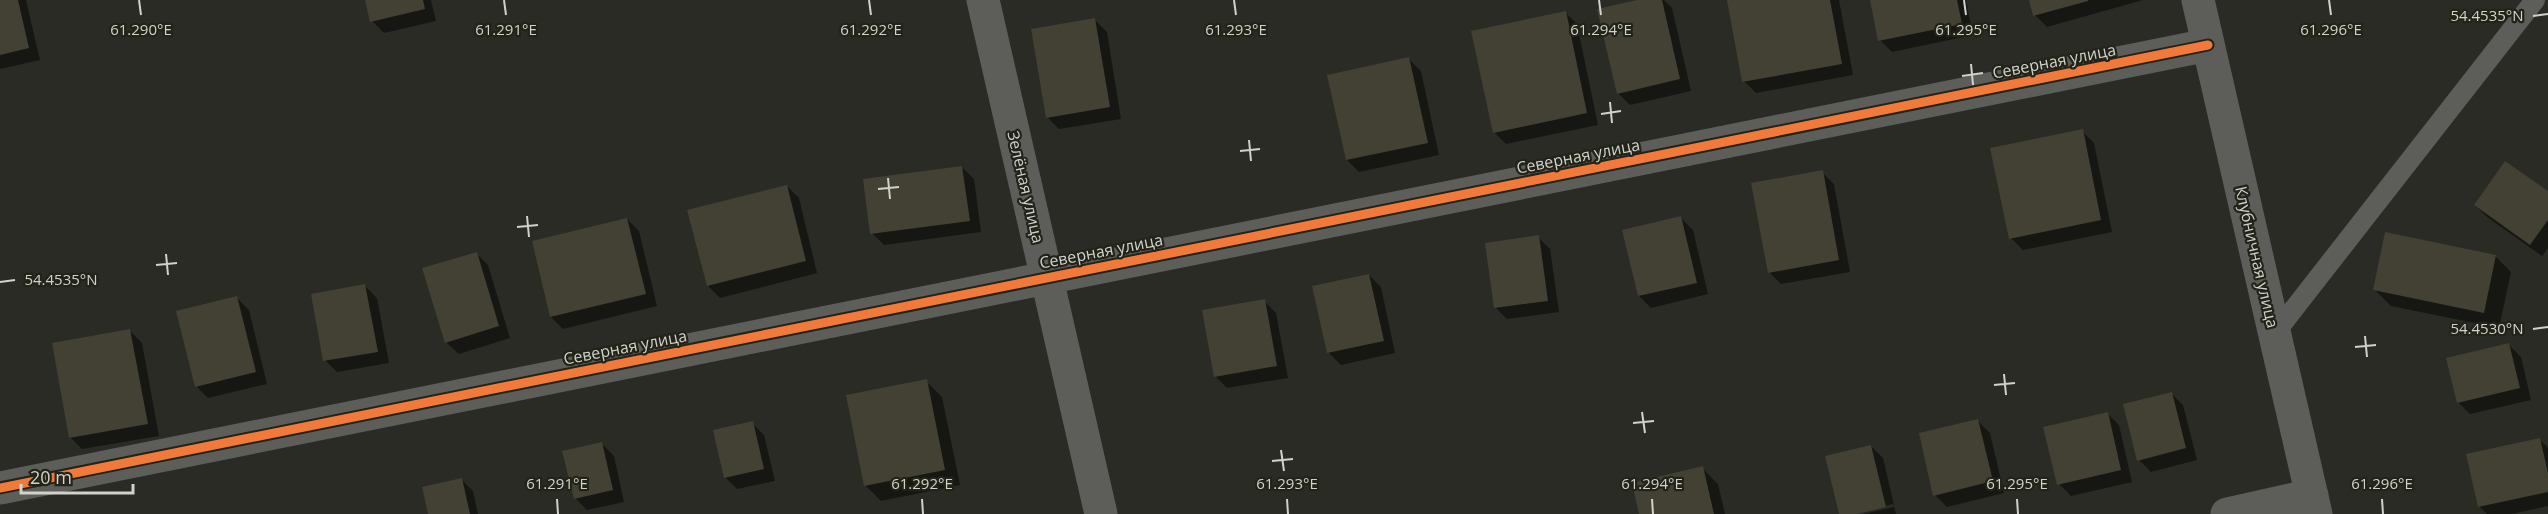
<svg xmlns="http://www.w3.org/2000/svg" width="2548" height="514" viewBox="0 0 2548 514" font-family="'Open Sans',sans-serif">
	<style>
		.shadow { fill: #0007 }
		.building { fill: #424134 }
		.lines { fill: none; stroke-linecap: round; stroke-linejoin: round }
		.service { stroke: #5d5e5a; stroke-width: 20 }
		.minor { stroke: #5d5e5a; stroke-width: 33 }
		.cycleway-casing { stroke: #222319; stroke-width: 13 }
		.cycleway { stroke: #f17a3a; stroke-width: 9 }
		.ticks { fill: none; stroke: #d1d2cb; stroke-width: 2 }
		.labels { text-anchor: middle; dominant-baseline: central; stroke-width: 4.5; stroke-linejoin: round; paint-order: stroke }
		.street-label { font-size: 16px; fill: #d1d2cb; stroke: #222319 }
		.ticks-label { font-size: 15px; text-anchor: middle; fill: #d1d2cb; stroke: #222319; stroke-width: 4.5; stroke-linejoin: round; paint-order: stroke }
	</style>
	<rect width="100%" height="100%" fill="#2a2b25"/>
	<path class="shadow" d="M0 0H26L40 60 0 69Z
		M367 0H431L436 21 384 33 372 21Z
		M1643 0H1664L1672 8 1691 91 1630 105 1618 93Z
		M1729 0H1839L1853 75 1756 93 1744 81Z
		M1871 0H1966L1973 35 1892 52 1880 40Z
		M2030 0H2143L2047 27 2035 15Z
		M1565 12 1577 24 1598 125 1506 144 1494 132Z
		M1095 20 1107 32 1121 119 1059 129 1047 117Z
		M1409 59 1421 71 1439 155 1359 172 1347 160Z
		M2082 131 2094 143 2112 232 2023 250 2011 238Z
		M962 167 974 179 981 232 884 245 872 233Z
		M1822 172 1834 184 1850 272 1781 284 1769 272Z
		M787 186 799 198 817 273 720 298 708 286Z
		M2548 193V248L2542 256 2487 217 2475 205Z
		M1681 218 1693 230 1708 294 1651 308 1639 296Z
		M627 219 639 231 657 306 563 329 551 317Z
		M1538 237 1550 249 1559 312 1507 319 1495 307Z
		M476 253 488 265 510 338 459 354 447 343 424 269Z
		M2495 256 2511 272 2499 328 2391 306 2375 290Z
		M1369 275 1381 287 1395 353 1341 365 1329 353Z
		M365 286 377 298 389 363 337 372 325 360Z
		M237 298 249 310 267 384 208 398 196 386Z
		M1264 301 1276 313 1288 378 1227 388 1215 376Z
		M130 331 142 343 159 436 82 449 70 437Z
		M2509 345 2521 357 2531 400 2470 414 2458 402Z
		M926 381 942 397 960 485 881 501 865 485Z
		M2171 393 2183 405 2197 460 2151 472 2139 460Z
		M2107 413 2119 425 2132 482 2071 496 2059 484Z
		M1978 421 1990 433 2004 493 1947 507 1935 495Z
		M752 423 764 435 775 481 737 489 725 477Z
		M2539 439 2548 448V506L2512 514H2487L2480 507 2468 455Z
		M602 444 614 456 624 502 587 510 575 498Z
		M1871 446 1883 458 1896 514H1863L1894 507 1893 504 1851 514H1840Z
		M1702 468 1718 484 1725 514H1640Z
		M461 479 473 491 478 514H429Z"/>
	<path class="building" d="M0 0H18L29 48 0 55Z
		M365 0H423L425 9 370 22Z
		M1637 0H1662L1680 79 1617 94 1597 9Z
		M1727 0H1830L1842 64 1742 82Z
		M1870 0H1957L1962 24 1878 41Z
		M2029 0H2088V1L2033 16Z
		M1566 11 1587 113 1493 133 1471 31Z
		M1095 18 1110 107 1046 118 1031 29Z
		M1409 57 1428 143 1346 160 1327 75Z
		M2083 129 2101 220 2009 239 1990 148Z
		M2505 161 2548 191V220L2530 245 2474 205Z
		M962 166 970 221 870 234 863 179Z
		M1823 170 1839 260 1768 273 1751 183Z
		M787 185 806 261 707 286 687 210Z
		M1681 216 1697 283 1638 296 1622 230Z
		M627 218 646 294 550 317 532 241Z
		M2385 232 2496 255 2484 313 2373 290Z
		M1539 235 1548 301 1494 308 1485 243Z
		M477 252 499 326 445 343 422 268Z
		M1369 274 1384 341 1327 353 1312 286Z
		M365 284 378 352 323 361 311 294Z
		M237 296 256 372 195 387 176 311Z
		M1265 299 1277 366 1214 377 1202 310Z
		M130 329 148 424 69 438 52 343Z
		M2509 343 2520 388 2457 403 2446 358Z
		M927 379 945 470 864 486 846 395Z
		M2172 392 2186 448 2137 461 2123 404Z
		M2108 412 2121 470 2057 485 2043 427Z
		M1978 419 1993 481 1933 496 1919 433Z
		M753 421 764 469 724 478 713 430Z
		M2540 438 2548 473V492L2478 507 2466 454Z
		M602 442 613 490 574 499 562 451Z
		M1871 445 1886 507 1857 514H1839L1825 456Z
		M1703 466 1714 514H1639L1632 483Z
		M462 478 470 514H428L422 487Z"/>
	<g class="lines">
		<path class="service" d="M2275 333 2535 0"/>
		<path class="minor" d="M983 0 1101 514
			M2198 0 2316 514
			M0 488 2208 45
			M2227 514 2312 495"/>
		<defs>
			<path id="cycleway" d="M0 488 2208 45"/>
		</defs>
		<use href="#cycleway" class="cycleway-casing"/>
		<use href="#cycleway" class="cycleway"/>
	</g>
	<path class="ticks" d="M139 0 141 15M504 0 506 15M869 0 871 15M1234 0 1236 15M1599 0 1601 15M1964 0 1966 15M2329 0 2331 15M2533 16 2548 14M1971 64 1973 85M1962 76 1983 73M1610 102 1612 123M1601 114 1621 111M1249 140 1251 161M1240 151 1260 149M888 178 890 199M878 189 899 187M527 216 529 237M517 227 538 225M166 254 168 275M156 265 177 263M0 282 15 280M2533 329 2548 327M2365 336 2367 357M2355 347 2376 345M2004 374 2006 395M1994 385 2015 383M1642 412 1645 433M1633 423 1654 421M1281 450 1284 471M1272 461 1293 459M557 499 558 514M922 499 923 514M1287 499 1288 514M1652 499 1653 514M2017 499 2018 514M2382 499 2383 514"/>
	<g class="labels">
		<g class="street-label">
			<text transform="translate(2054 61) rotate(-11)">Северная улица</text>
			<text transform="translate(1578 156) rotate(-11)">Северная улица</text>
			<text transform="translate(1026 187) rotate(77)">Зелёная улица</text>
			<text transform="translate(1101 251) rotate(-11)">Северная улица</text>
			<text transform="translate(2257 257) rotate(77)">Клубничная улица</text>
			<text transform="translate(625 347) rotate(-11)">Северная улица</text>
		</g>
	</g>
	<g class="ticks-label">
		<text x="2487" y="21">54.4535°N</text>
		<text x="141" y="35">61.290°E</text>
		<text x="506" y="35">61.291°E</text>
		<text x="871" y="35">61.292°E</text>
		<text x="1236" y="35">61.293°E</text>
		<text x="1601" y="35">61.294°E</text>
		<text x="1966" y="35">61.295°E</text>
		<text x="2331" y="35">61.296°E</text>
		<text x="61" y="285">54.4535°N</text>
		<text x="2487" y="334">54.4530°N</text>
		<text x="557" y="489">61.291°E</text>
		<text x="922" y="489">61.292°E</text>
		<text x="1287" y="489">61.293°E</text>
		<text x="1652" y="489">61.294°E</text>
		<text x="2017" y="489">61.295°E</text>
		<text x="2382" y="489">61.296°E</text>
	</g>
	<path d="M21 484v9h112v-9" fill="none" stroke="#d1d2cb" stroke-width="3"/>
	<text x="30" y="484" font-size="18" fill="#d1d2cb" stroke="#222319" stroke-width="4.5" paint-order="stroke">20 m</text>
</svg>
